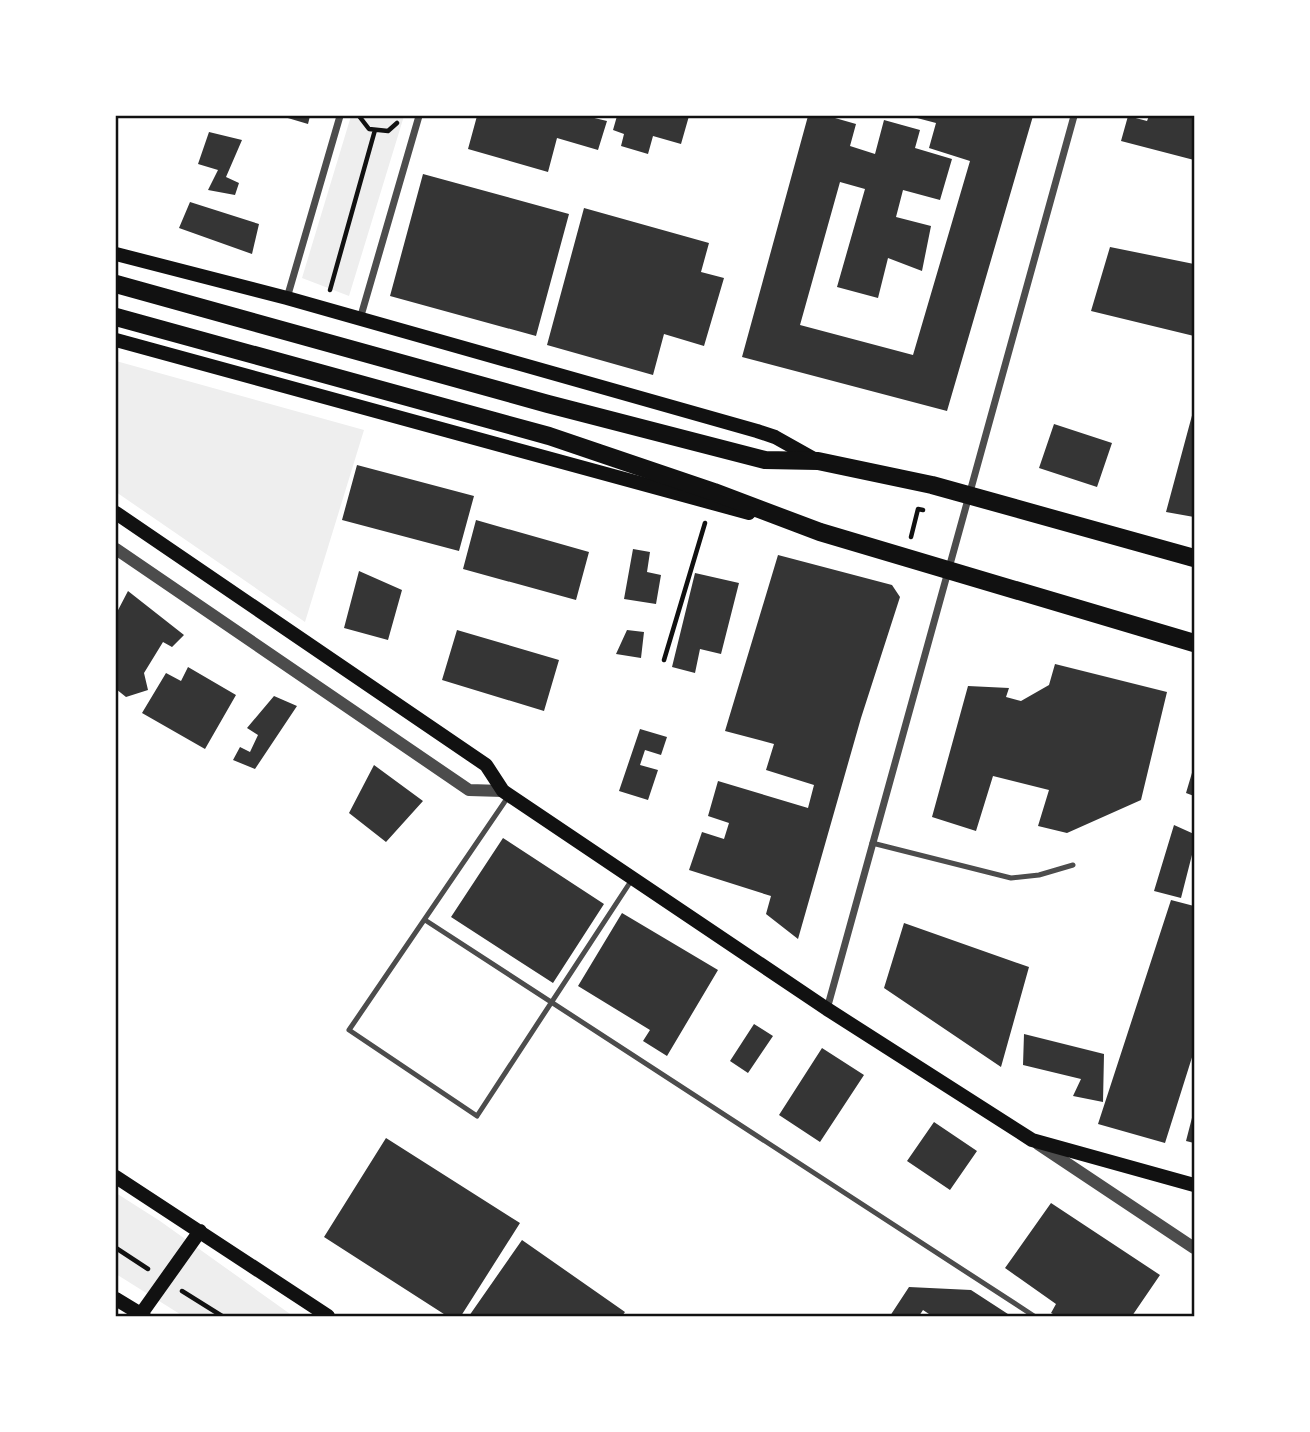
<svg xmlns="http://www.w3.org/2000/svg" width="1310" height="1432" viewBox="0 0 1310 1432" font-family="'Public Sans',sans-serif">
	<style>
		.green { fill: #eee }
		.building { fill: #353535 }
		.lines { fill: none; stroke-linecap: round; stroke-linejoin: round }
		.path { stroke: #111; stroke-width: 4.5 }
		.service { stroke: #4c4c4c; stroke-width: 5 }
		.minor { stroke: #4c4c4c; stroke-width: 7 }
		.tertiary { stroke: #4c4c4c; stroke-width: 12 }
		.secondary { stroke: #111; stroke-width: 14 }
		.primary { stroke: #111; stroke-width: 18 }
		.neatline { fill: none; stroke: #111; stroke-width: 2.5 }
	</style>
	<rect width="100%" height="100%" fill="#fff"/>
	<path class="green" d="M351 116H404L349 296 302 278Z
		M116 361 364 430 305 622 116 492Z
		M116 1193 160 1221 293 1316H183L116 1274Z"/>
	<path class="building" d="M281 116H310L308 124Z
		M477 116H586L607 121 598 150 557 138 548 172 468 149Z
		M617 116H689L681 144 653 136 648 154 621 146 624 134 613 130Z
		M808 116H828L856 124 850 146 875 154 884 120 920 130 915 148 952 159 940 200 903 190 896 217 931 226 922 271 888 258 878 298 837 287 865 189 840 182 800 325 913 355 970 161 929 148 936 123 917 118 918 116H1033L947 411 742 357Z
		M1128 116 1147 121 1149 116H1194V160L1121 141Z
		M209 132 242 140 226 177 239 183 235 195 208 190 218 170 198 164Z
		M423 174 569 214 536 336 390 296Z
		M190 202 259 224 252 254 179 228Z
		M584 208 709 243 701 272 724 278 704 346 664 334 653 375 547 345Z
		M1110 247 1194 264V336L1091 311Z
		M1194 408V517L1166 512Z
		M1054 424 1112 443 1097 487 1039 468Z
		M357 465 474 496 459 551 342 520Z
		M476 520 589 552 576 600 463 569Z
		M633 549 650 552 647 572 661 575 656 604 624 599Z
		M778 555 892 585 900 597 861 718 798 939 766 914 771 896 689 870 702 832 724 839 729 823 708 816 718 781 808 808 814 785 766 770 774 744 725 731Z
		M359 571 402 590 388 640 344 628Z
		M695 573 739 583 721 654 700 649 695 673 672 667Z
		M128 591 184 635 172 647 163 642 144 673 148 690 126 697 116 689V614Z
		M457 630 559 660 544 711 442 680Z
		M627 630 644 632 641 658 616 654Z
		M1055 664 1167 692 1141 800 1067 833 1038 826 1049 790 993 776 976 831 932 817 968 686 1009 688 1006 697 1021 701 1049 685Z
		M188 667 236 695 205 749 142 713 166 673 181 681Z
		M274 696 297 706 255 769 233 760 240 747 250 752 258 735 247 728Z
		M640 729 667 737 661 755 645 750 640 765 658 770 648 800 619 791Z
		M374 765 423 801 386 842 349 813Z
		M1194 766V796L1186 793Z
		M1174 825 1194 834V847L1181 898 1154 891Z
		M503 838 604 904 553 983 451 917Z
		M1171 900 1194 906V1051L1165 1143 1098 1124Z
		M622 913 718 970 667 1056 643 1041 650 1030 578 986Z
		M904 923 1029 967 1001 1067 884 988Z
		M754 1024 773 1036 748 1073 730 1061Z
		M1024 1034 1104 1054 1103 1102 1073 1096 1081 1079 1023 1065Z
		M822 1048 864 1075 820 1142 779 1115Z
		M1194 1110V1143L1186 1141Z
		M934 1122 977 1151 950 1190 907 1161Z
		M386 1138 520 1223 461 1316H447L324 1237Z
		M1051 1203 1160 1275 1132 1316H1057L1051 1313 1056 1304 1005 1268Z
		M522 1240 625 1312 622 1316H469Z
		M909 1287 971 1290 1011 1316H932L923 1310 919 1316H890Z"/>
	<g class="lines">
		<path class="path" d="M359 116 369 129 388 131 397 123
			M330 290 375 130
			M911 537 918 509 923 510
			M664 660 705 523
			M116 1248 148 1269
			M182 1291 222 1316"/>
		<path class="service" d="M508 797 349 1030 477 1116 631 881
			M872 843 1011 878 1039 875 1073 865
			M425 920 1034 1316"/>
		<path class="minor" d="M287 298 340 116
			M360 319 419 116
			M827 1009 1074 116"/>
		<path class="tertiary" d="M116 549 469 790 503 791
			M1038 1144 1194 1248"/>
		<path class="secondary" d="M116 254 287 298 757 431 775 437 816 460
			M116 340 749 513
			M116 513 486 765 503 791 827 1009 1032 1140 1194 1185
			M116 1177 328 1316
			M116 1299 144 1316
			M141 1314 200 1231"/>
		<path class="primary" d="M116 284 548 404 765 460 818 461 932 485 1194 558
			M116 317 549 436 714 492 820 532 1194 643"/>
	</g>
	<rect width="1310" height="1432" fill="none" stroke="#ffffff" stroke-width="234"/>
	<rect x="117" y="117" width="1076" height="1198" class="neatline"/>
</svg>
